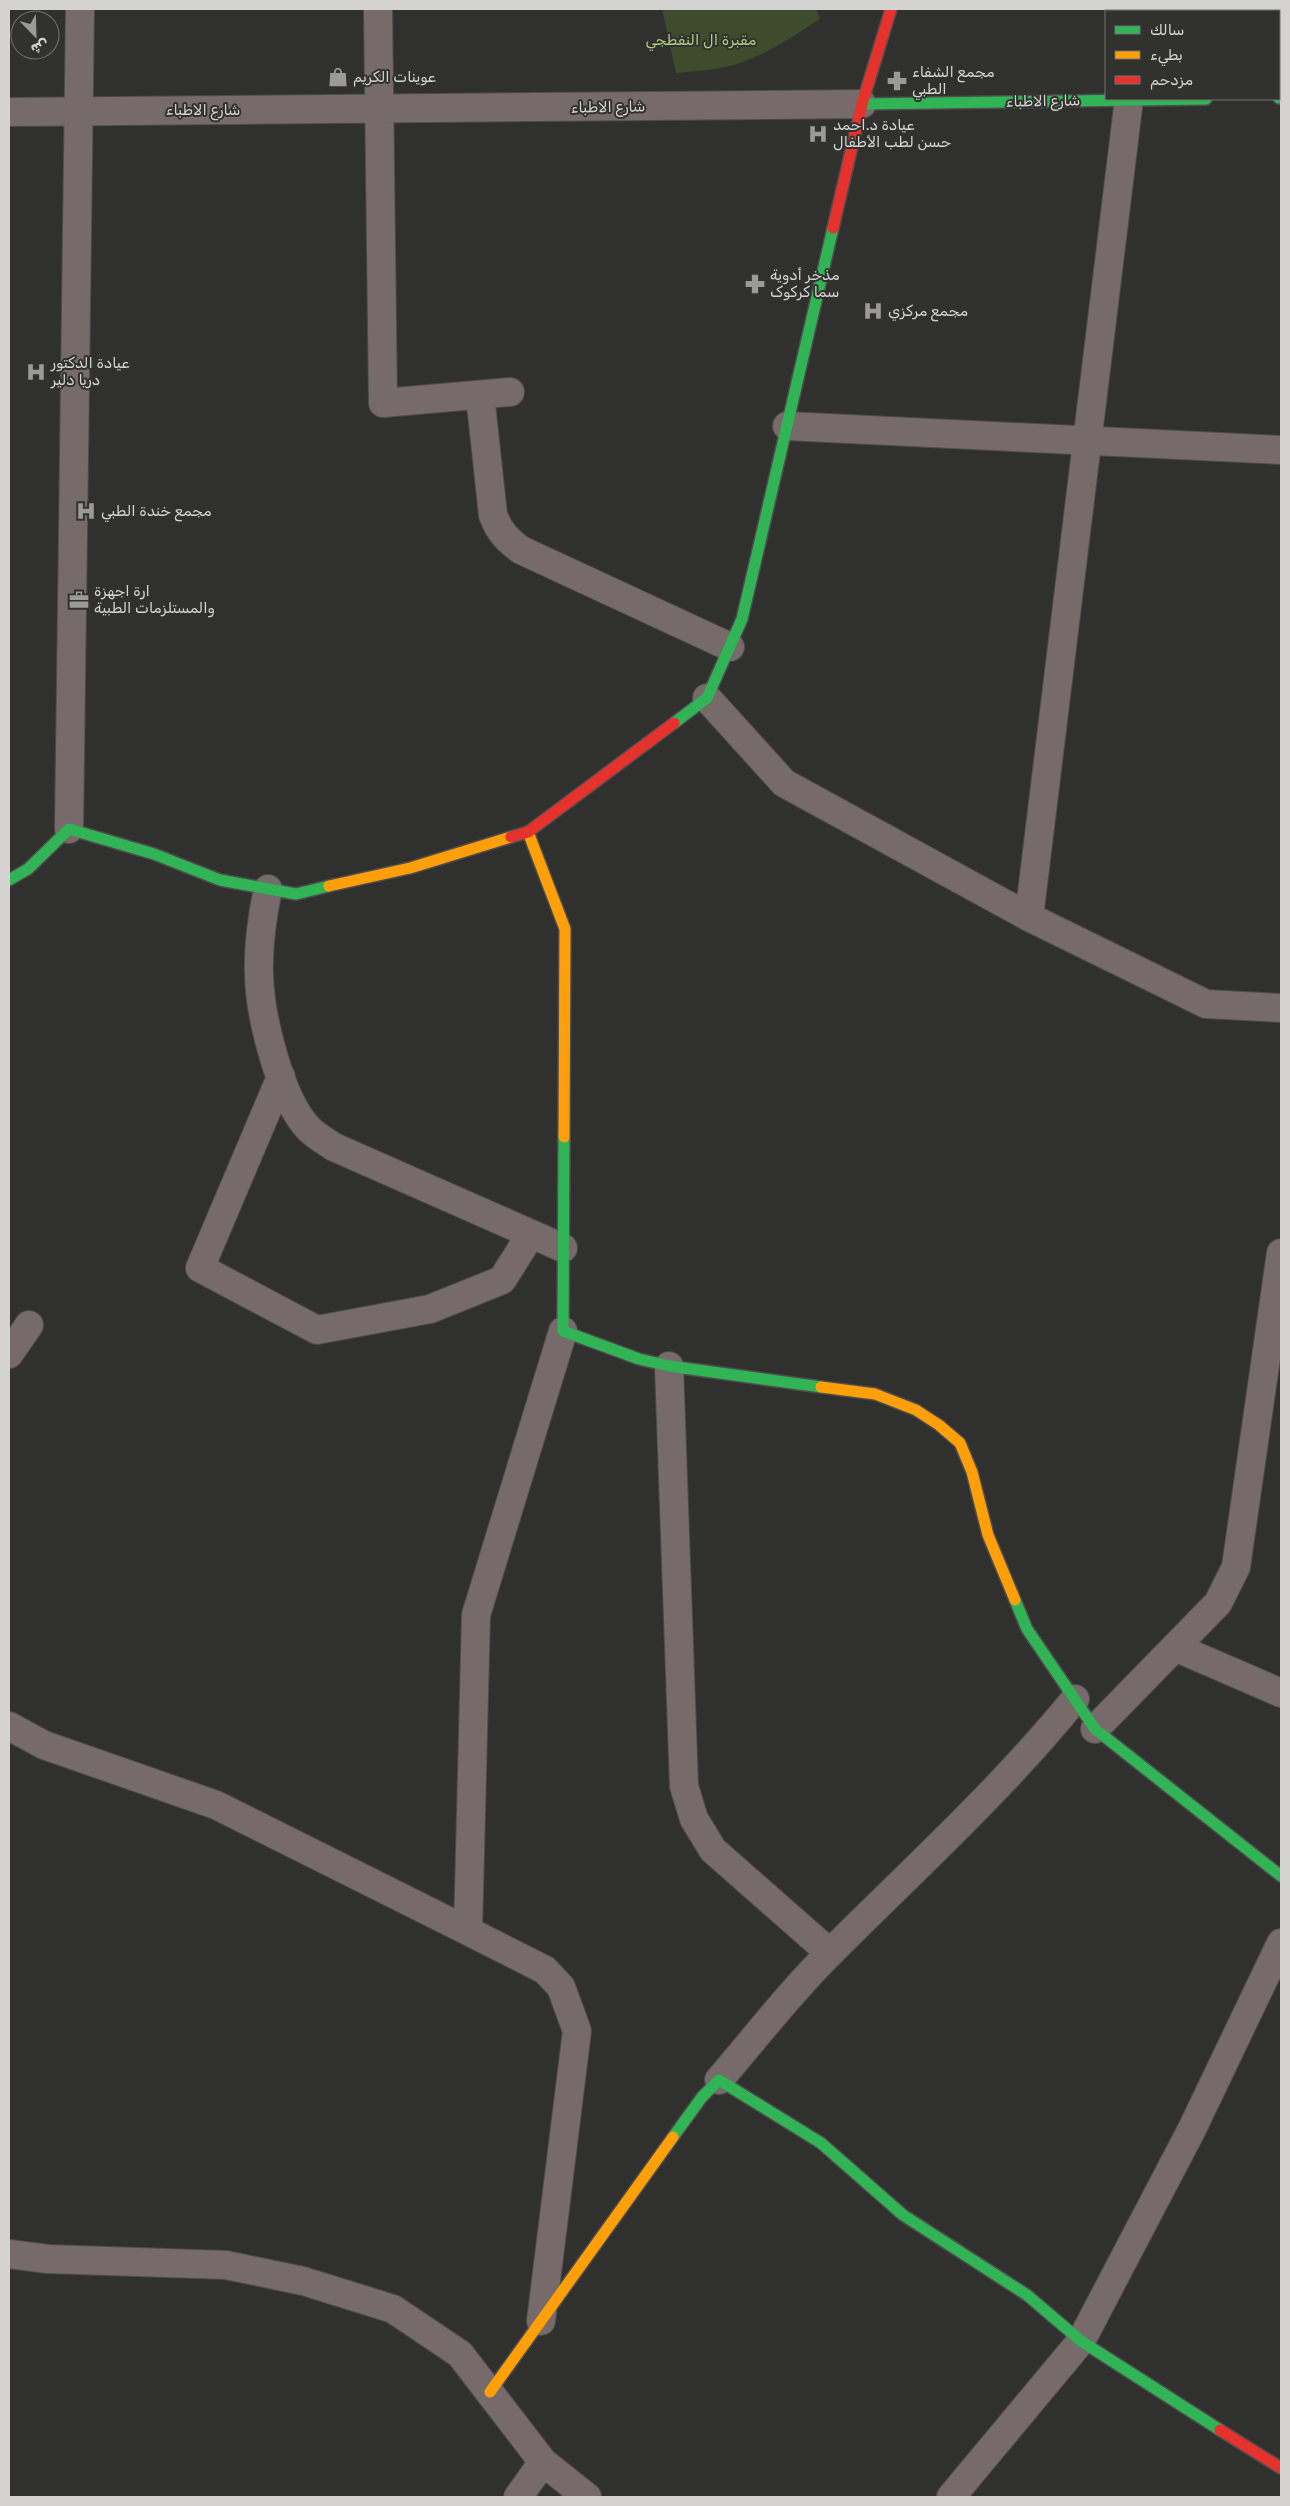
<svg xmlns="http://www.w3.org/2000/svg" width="1290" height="2506" viewBox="0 0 1290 2506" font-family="Rubik,'Noto Naskh Arabic',sans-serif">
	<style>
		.green { fill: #3e4b2c }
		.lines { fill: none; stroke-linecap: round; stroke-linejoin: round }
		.street-casing { stroke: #4e4d4c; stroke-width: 30 }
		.fast-casing { stroke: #4e4d4c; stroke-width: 14 }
		.slow-casing { stroke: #4e4d4c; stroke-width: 14 }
		.jam-casing { stroke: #4e4d4c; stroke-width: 14 }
		.street { stroke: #776a6a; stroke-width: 28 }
		.fast { stroke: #30b455; stroke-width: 11 }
		.slow { stroke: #ff9f0a; stroke-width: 11 }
		.jam { stroke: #e5322d; stroke-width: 11 }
		.labels { text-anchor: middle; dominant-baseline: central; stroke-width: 4; stroke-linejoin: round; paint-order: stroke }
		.park-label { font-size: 15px; fill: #adcb87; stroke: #31312e }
		.poi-label { font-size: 15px; fill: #d4d3d2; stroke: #31312e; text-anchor: start }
		.street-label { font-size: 15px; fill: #d4d3d2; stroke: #31312e }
	</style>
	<rect width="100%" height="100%" fill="#30302f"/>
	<path class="green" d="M662 9H816L820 19C794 36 764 56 734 65 715 70 696 71 676 73Z"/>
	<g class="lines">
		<defs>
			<path id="street" d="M378 9 383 403 510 392
				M1151 11 1152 9
				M9 112 862 104
				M480 395 493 515C499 531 507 540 521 550L730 647
				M787 426 1281 450
				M707 698 784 783 1029 917 1206 1004 1281 1008
				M69 829 80 9
				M268 889C262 917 258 946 259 975 260 1016 280 1099 309 1129 316 1136 325 1141 334 1147L563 1248
				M1029 917 1129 99
				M281 1077 200 1268 317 1330 430 1309 502 1280 531 1234
				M9 1354 29 1325
				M669 1366 684 1786 694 1819 713 1850 830 1953
				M1177 1648 1281 1693
				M9 1726 44 1745 216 1805 468 1931
				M1095 1729 1218 1603 1236 1567 1281 1253
				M719 2080C756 2037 791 1991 831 1952 914 1869 1001 1790 1075 1699
				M9 2254 48 2259 226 2265 303 2281 393 2309 460 2354 543 2462
				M541 2321 577 2031 561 1987 545 1970 468 1931 476 1615 563 1331
				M518 2497 543 2462 587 2497
				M951 2497 1081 2341 1192 2129 1281 1943"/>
			<path id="fast" d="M1279 98H1281
				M862 104 1206 99
				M674 723 707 698 742 619 833 228
				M9 880 28 869 69 829 154 854 220 880 296 894 329 886
				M564 1137 563 1331 639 1359 669 1366 821 1387
				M1015 1600 1027 1629 1095 1729 1281 1876
				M673 2137 702 2097 719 2080 821 2143 903 2215 1027 2295 1081 2341 1220 2430"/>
			<path id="slow" d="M528 832 565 929 564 1137
				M329 886 410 868 511 837
				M821 1387 875 1394 916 1410 939 1425 960 1443 972 1472 988 1535 1015 1600
				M490 2392 673 2137"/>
			<path id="jam" d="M833 228 862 104 891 9
				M511 837 528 832 674 723
				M1220 2430 1281 2468"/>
		</defs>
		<use href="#street" class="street-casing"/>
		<use href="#fast" class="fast-casing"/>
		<use href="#slow" class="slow-casing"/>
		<use href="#jam" class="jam-casing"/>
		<use href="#street" class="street"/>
		<use href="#fast" class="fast"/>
		<use href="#slow" class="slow"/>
		<use href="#jam" class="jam"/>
	</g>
	<defs>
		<symbol id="shop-bare" viewBox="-9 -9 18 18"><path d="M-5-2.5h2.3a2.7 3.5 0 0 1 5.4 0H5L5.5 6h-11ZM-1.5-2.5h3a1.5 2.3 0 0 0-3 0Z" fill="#9b9a99" stroke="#31312e" stroke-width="2.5" paint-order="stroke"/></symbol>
		<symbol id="pharmacy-bare" viewBox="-9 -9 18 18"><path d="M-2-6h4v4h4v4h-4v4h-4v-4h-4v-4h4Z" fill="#9b9a99" stroke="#31312e" stroke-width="2.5" paint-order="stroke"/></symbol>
		<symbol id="hospital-bare" viewBox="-9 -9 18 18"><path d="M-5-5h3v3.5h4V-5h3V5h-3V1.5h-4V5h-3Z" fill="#9b9a99" stroke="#31312e" stroke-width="2.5" paint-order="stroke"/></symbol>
		<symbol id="office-bare" viewBox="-9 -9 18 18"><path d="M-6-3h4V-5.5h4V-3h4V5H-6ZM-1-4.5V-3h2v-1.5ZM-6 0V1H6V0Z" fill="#9b9a99" stroke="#31312e" stroke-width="2.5" paint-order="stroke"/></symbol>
	</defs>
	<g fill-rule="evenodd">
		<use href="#shop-bare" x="324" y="63" width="28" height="28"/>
		<use href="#pharmacy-bare" x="883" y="67" width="28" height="28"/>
		<use href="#hospital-bare" x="804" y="120" width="28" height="28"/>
		<use href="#pharmacy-bare" x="741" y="270" width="28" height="28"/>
		<use href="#hospital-bare" x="859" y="297" width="28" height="28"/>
		<use href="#hospital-bare" x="22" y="358" width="28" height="28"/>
		<use href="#hospital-bare" x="72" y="497" width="28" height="28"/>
		<use href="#office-bare" x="65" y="586" width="28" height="28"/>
	</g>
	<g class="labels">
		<g class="park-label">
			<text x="701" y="40">مقبرة ال النفطجي</text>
		</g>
		<g class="poi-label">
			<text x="912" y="72">مجمع الشفاء<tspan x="912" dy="17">الطبي</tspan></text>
			<text x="353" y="77">عوينات الكريم</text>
			<text x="833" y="125">عيادة د.احمد<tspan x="833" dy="17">حسن لطب الأطفال</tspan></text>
			<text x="770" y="275">مذخر أدویة<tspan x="770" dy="17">سما کرکوک</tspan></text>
			<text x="888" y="311">مجمع مركزي</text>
			<text x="51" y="363">عيادة الدكتور<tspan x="51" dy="17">دريا دلير</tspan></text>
			<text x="101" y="511">مجمع خندة الطبي</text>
			<text x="94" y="591">ارة اجهزة<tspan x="94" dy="17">والمستلزمات الطبية</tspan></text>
		</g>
		<g class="street-label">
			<text transform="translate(1043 101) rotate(-1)">شارع الاطباء</text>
			<text transform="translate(608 107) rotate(-1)">شارع الاطباء</text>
			<text x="203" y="110">شارع الاطباء</text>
		</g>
	</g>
	<rect width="1290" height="2506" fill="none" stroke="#d4d3d2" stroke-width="20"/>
	<rect x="1105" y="10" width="175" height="90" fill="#31312e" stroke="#727270"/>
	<rect x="1115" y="26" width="25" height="8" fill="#30b455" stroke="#727270"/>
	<text x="1150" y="35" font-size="15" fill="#d4d3d2">سالك</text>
	<rect x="1115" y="51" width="25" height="8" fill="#ff9f0a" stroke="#727270"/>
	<text x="1150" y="60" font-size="15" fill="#d4d3d2">بطيء</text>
	<rect x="1115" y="76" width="25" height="8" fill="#e5322d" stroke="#727270"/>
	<text x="1150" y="85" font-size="15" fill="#d4d3d2">مزدحم</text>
	<g transform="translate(35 35) rotate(157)"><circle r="24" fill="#31312e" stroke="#727270"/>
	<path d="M0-4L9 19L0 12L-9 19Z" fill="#9b9a99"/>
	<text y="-8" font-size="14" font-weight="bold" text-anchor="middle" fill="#d4d3d2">ش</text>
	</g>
</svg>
